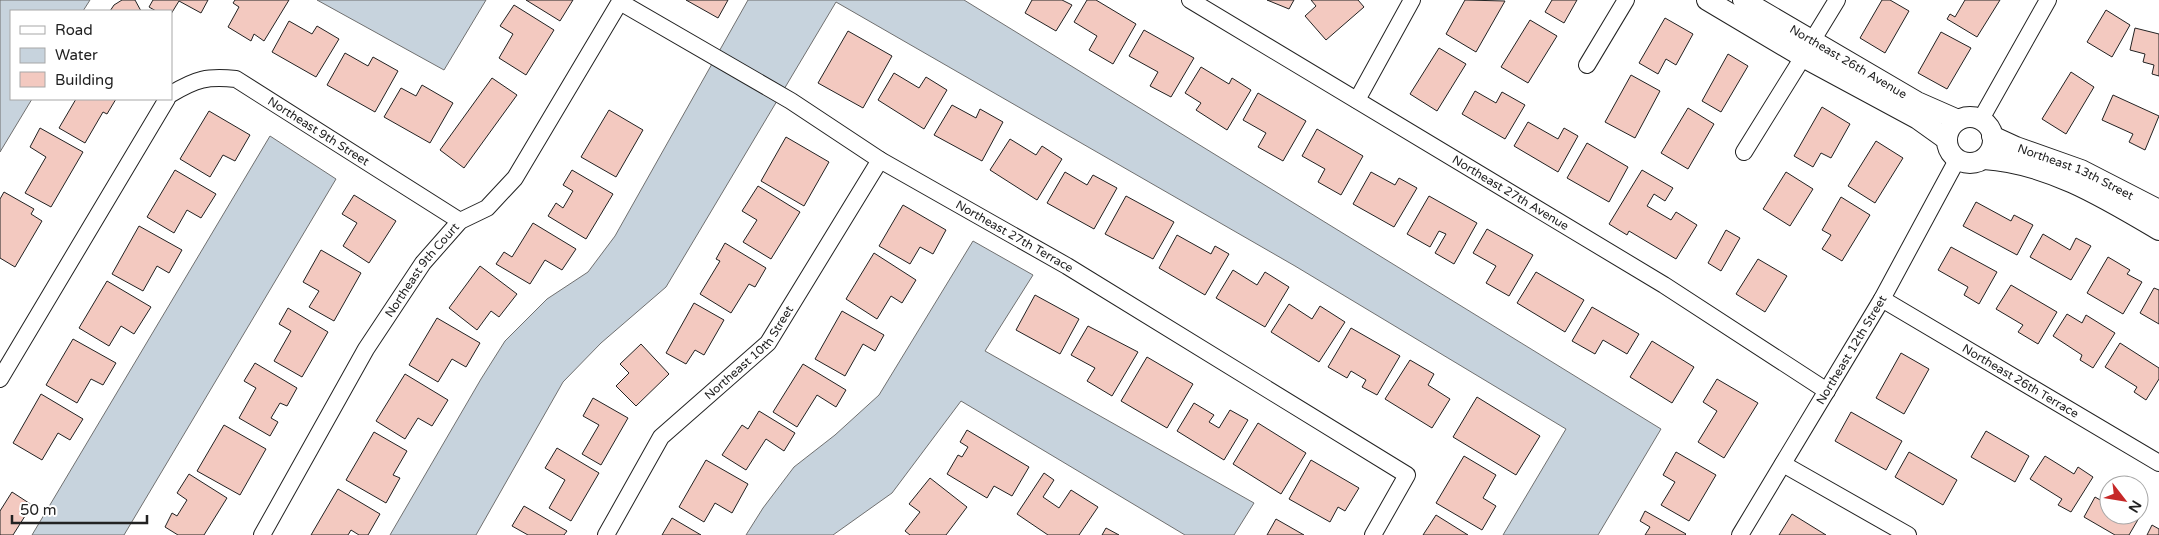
<svg xmlns="http://www.w3.org/2000/svg" width="2159" height="535" viewBox="0 0 2159 535" font-family="'Varela Round',sans-serif">
	<style>
		.water { fill: #c7d3dd; stroke: #6f6f6f }
		.building { fill: #f3c9c0; stroke: #222 }
		.lines { fill: none; stroke-linecap: round; stroke-linejoin: round }
		.minor-casing { stroke: #222; stroke-width: 18 }
		.tertiary-casing { stroke: #222; stroke-width: 22 }
		.minor { stroke: #fff; stroke-width: 16 }
		.tertiary { stroke: #fff; stroke-width: 20 }
		.labels { text-anchor: middle; dominant-baseline: central; stroke-width: 4; stroke-linejoin: round; paint-order: stroke }
		.street-label { font-size: 12px; fill: #222; stroke: #fff }
	</style>
	<rect width="100%" height="100%" fill="#fff"/>
	<path class="water" d="M0 0H90L83 11H11V99H32L0 152Z
		M317 0H486L444 70Z
		M748 0H964L1661 429 1598 535H1503L1566 429 1295 266 836 2 666 287 601 343 563 382 476 535H390L481 379 505 341 547 299 588 272 615 236Z
		M270 136 336 179 124 535H32Z
		M973 241 1033 275 985 351 1254 503 1234 535H1185L961 401 892 493 833 535H746L763 508 794 467 835 435 879 395Z"/>
	<path class="building" d="M122 0H135L141 11H110L114 5Z
		M153 0H208L201 13 179 1 171 14V11H156L149 7Z
		M235 0H289L264 41 254 34 251 41 228 27 239 7 233 3Z
		M526 0H573L560 21Z
		M686 0H728L718 18Z
		M1032 0H1062L1072 5 1056 31 1025 13Z
		M1087 0H1096L1136 24 1113 64 1089 50 1097 36 1074 22Z
		M1267 0H1294L1289 9Z
		M1311 0H1358L1364 7 1326 40 1305 16 1316 6Z
		M1465 0 1505 1 1476 52 1446 34Z
		M1552 0H1577L1564 23 1545 12Z
		M1882 0H1890L1909 11 1885 53 1860 38Z
		M1965 0H2000L1977 37 1947 19 1950 14 1955 17Z
		M514 5 554 30 526 75 499 58 513 34 500 26Z
		M2106 10 2130 25 2112 57 2087 42Z
		M1665 18 1693 34 1676 65 1666 59 1658 74 1639 63Z
		M1530 20 1557 36 1528 83 1501 67Z
		M289 21 312 34 317 26 339 39 316 77 272 52Z
		M2135 28 2159 34V76L2152 74 2154 65 2143 62 2145 54 2130 50Z
		M1144 30 1194 58 1171 97 1150 86 1158 72 1129 56Z
		M848 31 892 56 863 108 818 83Z
		M1941 32 1971 48 1947 89 1918 73Z
		M1439 48 1466 64 1437 111 1410 94Z
		M345 53 368 66 373 57 398 71 375 112 327 85Z
		M1728 54 1748 66 1721 112 1702 101Z
		M1201 67 1229 84 1232 78 1251 90 1227 130 1196 110 1201 103 1185 93Z
		M2071 72 2094 87 2066 134 2042 119Z
		M894 73 919 88 926 77 947 90 924 129 878 100Z
		M1631 75 1660 91 1635 138 1605 122Z
		M492 78 517 95 464 168 440 150Z
		M422 85 453 103 430 143 384 117 401 88 416 96Z
		M1475 91 1496 103 1502 92 1525 105 1505 139 1462 114Z
		M1258 93 1306 121 1283 161 1258 147 1266 133 1243 120Z
		M2113 95 2159 116 2145 150 2129 142 2133 134 2102 120Z
		M76 99H116L107 114 103 112 85 143 59 128Z
		M952 105 976 118 980 109 1003 122 982 161 934 135Z
		M1822 107 1850 124 1831 158 1821 153 1813 167 1794 156Z
		M1688 108 1714 124 1688 169 1661 153Z
		M609 110 643 130 616 177 581 157Z
		M209 111 250 135 235 161 223 155 210 177 180 159Z
		M1528 122 1558 139 1564 128 1578 136 1558 172 1514 146Z
		M40 128 83 152 51 207 25 193 46 157 30 147Z
		M1317 129 1363 156 1341 195 1318 182 1325 169 1302 156Z
		M786 137 829 162 804 206 761 181Z
		M1010 139 1036 155 1042 146 1062 159 1037 200 990 170Z
		M1876 141 1903 158 1875 203 1848 186Z
		M1587 143 1628 167 1609 202 1567 178Z
		M175 170 216 194 201 218 187 210 174 233 147 217Z
		M572 170 613 194 586 239 548 216 556 203 563 208 573 191 563 185Z
		M1642 170 1673 188 1665 201 1654 194 1647 206 1671 220 1676 212 1697 225 1676 259 1629 231 1627 235 1609 224Z
		M1065 172 1087 185 1093 175 1117 188 1094 229 1047 203Z
		M1371 172 1395 185 1399 178 1417 188 1394 227 1353 204Z
		M1786 172 1813 189 1790 226 1763 209Z
		M758 186 800 212 771 259 743 242 757 220 742 211Z
		M4 192 34 209 31 214 42 221 15 267 0 258V199Z
		M354 195 396 221 369 263 343 246 357 223 342 214Z
		M1126 196 1174 222 1153 259 1105 234Z
		M1429 196 1477 223 1454 264 1435 253 1446 234 1439 231 1430 247 1407 234Z
		M1841 197 1870 215 1842 261 1822 249 1831 235 1822 230Z
		M1976 202 2011 221 2014 215 2033 225 2017 255 1963 226Z
		M903 205 946 230 933 254 920 247 910 264 879 246Z
		M533 223 576 249 562 270 545 260 530 284 496 264 504 252 512 257Z
		M139 226 182 250 169 273 157 266 143 291 112 274Z
		M1487 229 1533 255 1509 296 1486 283 1496 266 1473 253Z
		M1726 230 1740 238 1721 271 1708 263Z
		M2043 234 2070 250 2076 238 2091 246 2071 280 2030 257Z
		M1177 235 1211 254 1215 246 1229 254 1205 295 1159 268Z
		M725 243 766 268 755 287 749 284 731 313 700 294 720 261 716 259Z
		M1951 247 1997 272 1979 304 1964 295 1968 287 1938 270Z
		M321 250 361 273 334 321 309 307 319 291 303 282Z
		M874 253 916 280 902 303 891 296 877 319 846 299Z
		M2108 257 2130 270 2127 274 2142 282 2123 314 2087 293Z
		M1758 259 1787 276 1765 312 1736 294Z
		M480 266 517 294 499 317 491 311 477 330 449 308Z
		M1233 270 1257 285 1265 272 1289 287 1265 327 1216 298Z
		M1536 272 1584 300 1565 332 1517 303Z
		M107 281 151 307 134 334 121 326 109 346 79 328Z
		M2011 285 2057 312 2038 344 2018 332 2023 325 1996 309Z
		M2154 288 2159 290V324L2140 313Z
		M1035 295 1079 319 1060 354 1016 330Z
		M694 303 724 320 704 355 695 350 686 364 666 353Z
		M1289 304 1312 319 1320 306 1345 322 1319 362 1271 332Z
		M1592 307 1639 334 1627 354 1603 340 1595 354 1572 341Z
		M288 308 328 332 302 377 274 361 291 331 279 324Z
		M842 311 884 335 875 351 863 344 845 376 815 359Z
		M2067 314 2082 323 2086 315 2115 333 2093 368 2080 360 2082 355 2053 336Z
		M437 318 480 343 466 367 452 359 438 382 409 365Z
		M1088 326 1138 352 1112 396 1087 381 1095 368 1071 355Z
		M1351 328 1400 356 1377 395 1362 387 1366 380 1351 371 1347 378 1328 367Z
		M73 339 116 363 103 385 91 379 77 403 46 385Z
		M1652 341 1694 367 1672 403 1630 377Z
		M2120 343 2159 368V379L2146 400 2134 392 2137 387 2105 367Z
		M641 344 669 374 636 406 616 386 629 373 620 364Z
		M1901 353 1929 369 1904 414 1876 398Z
		M1147 357 1193 384 1167 428 1121 401Z
		M1410 360 1434 374 1428 385 1450 399 1432 428 1385 399Z
		M255 363 297 388 287 406 280 403 271 418 278 422 270 436 239 418 256 388 244 381Z
		M803 364 846 390 836 407 817 395 797 427 773 412Z
		M405 374 448 400 432 426 418 418 405 439 376 421Z
		M1717 379 1758 403 1724 458 1698 442 1717 411 1703 402Z
		M41 394 83 419 70 440 58 433 42 460 13 443Z
		M1477 397 1540 436 1516 475 1453 437Z
		M593 398 628 418 601 465 582 454 599 425 583 416Z
		M1194 403 1214 415 1209 422 1219 428 1230 410 1248 420 1224 460 1177 431Z
		M759 411 795 433 784 451 766 439 746 470 722 455 742 425 748 429Z
		M1851 412 1902 441 1886 470 1835 441Z
		M1258 423 1306 453 1281 494 1233 464Z
		M224 425 266 449 240 495 197 471Z
		M967 430 1029 467 1012 496 994 486 987 498 947 474 958 455 962 457 968 447 960 442Z
		M1986 431 2029 456 2015 482 1971 457Z
		M374 432 407 451 393 475 400 478 386 503 346 480Z
		M557 448 599 473 571 521 549 508 565 480 545 468Z
		M1676 452 1716 475 1689 521 1661 505 1675 482 1663 475Z
		M1909 452 1957 480 1943 505 1895 477Z
		M1464 456 1496 475 1483 498 1496 506 1482 530 1436 503Z
		M2045 456 2074 474 2078 467 2093 477 2071 512 2058 505 2062 499 2030 479Z
		M706 460 748 484 732 513 715 503 704 522 679 507Z
		M1311 460 1359 488 1345 511 1338 507 1330 522 1289 499Z
		M1044 473 1054 480 1043 497 1059 508 1071 490 1098 507 1079 535H1048L1017 514Z
		M189 474 227 498 204 535H178L165 527 172 513 177 516 187 500 177 493Z
		M930 478 967 507 946 535H910L905 531 920 512 909 504Z
		M338 489 380 514 368 535H359L351 530 348 535H311Z
		M12 492 32 505 13 535H0V511Z
		M2095 497 2109 505V515H2139V508L2143 511 2129 535H2115L2084 517Z
		M524 506 567 531 564 535H528L512 526Z
		M1645 511 1686 534 1685 535H1645L1650 527 1640 521Z
		M1792 514 1826 535H1779Z
		M1436 515 1468 535H1423Z
		M672 518 701 535H662Z
		M1276 519 1304 535H1267Z
		M2152 525 2159 529V535H2147Z
		M1106 528 1119 535H1102Z"/>
	<g class="lines">
		<defs>
			<g id="minor">
				<path id="s1" d="M1190 0 1664 285 1827 391"/>
				<path id="s2" d="M620 2 791 101 880 160 1067 266 1407 475 1373 535"/>
				<path d="M1812 41 1837 0"/>
				<path d="M1587 65 1626 0"/>
				<path id="s3" d="M171 94C196 79 207 76 236 79L460 221"/>
				<path d="M1357 100 1412 0"/>
				<path d="M1981 119 2048 0"/>
				<path d="M1744 152 1803 57"/>
				<path id="s4" d="M1882 299 2159 463"/>
				<path d="M0 379 167 99"/>
				<path d="M1783 464 1908 535"/>
				<path id="s5" d="M262 535 366 349 423 263 460 221 487 208 515 178 621 0"/>
				<path id="s6" d="M606 535 661 437 768 343 880 160"/>
				<path id="s7" d="M1740 535 1882 299 1957 160"/>
			</g>
			<g id="tertiary">
				<path d="M1707 0 1803 57 1918 119 1946 139"/>
				<path id="s8" d="M1743 0 1917 102 1958 120"/>
				<circle cx="1970" cy="140" r="23"/>
				<path id="s9" d="M1992 136 2016 147 2081 170 2159 210"/>
				<path d="M1984 159C2048 163 2105 198 2159 230"/>
			</g>
		</defs>
		<use href="#minor" class="minor-casing"/>
		<use href="#tertiary" class="tertiary-casing"/>
		<use href="#minor" class="minor"/>
		<use href="#tertiary" class="tertiary"/>
	</g>
	<g class="labels">
		<g class="street-label">
			<text stroke="none"><textPath href="#s8" startOffset="122">Northeast 26th Avenue</textPath></text>
			<text stroke="none"><textPath href="#s3" startOffset="166">Northeast 9th Street</textPath></text>
			<text stroke="none"><textPath href="#s9" startOffset="91">Northeast 13th Street</textPath></text>
			<text stroke="none"><textPath href="#s1" startOffset="374">Northeast 27th Avenue</textPath></text>
			<text stroke="none"><textPath href="#s2" startOffset="459">Northeast 27th Terrace</textPath></text>
			<text stroke="none"><textPath href="#s5" startOffset="310">Northeast 9th Court</textPath></text>
			<text stroke="none"><textPath href="#s7" startOffset="216">Northeast 12th Street</textPath></text>
			<text stroke="none"><textPath href="#s6" startOffset="235">Northeast 10th Street</textPath></text>
			<text stroke="none"><textPath href="#s4" startOffset="161">Northeast 26th Terrace</textPath></text>
		</g>
	</g>
	<rect x="10" y="10" width="162" height="90" fill="#ffffff" stroke="#a7a7a7"/>
	<rect x="20" y="26" width="25" height="8" fill="#ffffff" stroke="#a7a7a7"/>
	<text x="55" y="35" font-size="15" fill="#222222">Road</text>
	<rect x="20" y="48" width="25" height="15" fill="#c7d3dd" stroke="#a7a7a7"/>
	<text x="55" y="60" font-size="15" fill="#222222">Water</text>
	<rect x="20" y="72" width="25" height="15" fill="#f3c9c0" stroke="#a7a7a7"/>
	<text x="55" y="85" font-size="15" fill="#222222">Building</text>
	<g transform="translate(2124 500) rotate(121)"><circle r="24" fill="#ffffff" stroke="#a7a7a7"/>
	<path d="M0-4L9 19L0 12L-9 19Z" fill="#c62828"/>
	<text y="-8" font-size="14" font-weight="bold" text-anchor="middle" fill="#222222">N</text>
	</g>
	<path d="M12 515v8h135v-8" fill="none" stroke="#222222" stroke-width="2.5"/>
	<text x="20" y="515" font-size="15" fill="#222222" stroke="#ffffff" stroke-width="4" paint-order="stroke">50 m</text>
</svg>
